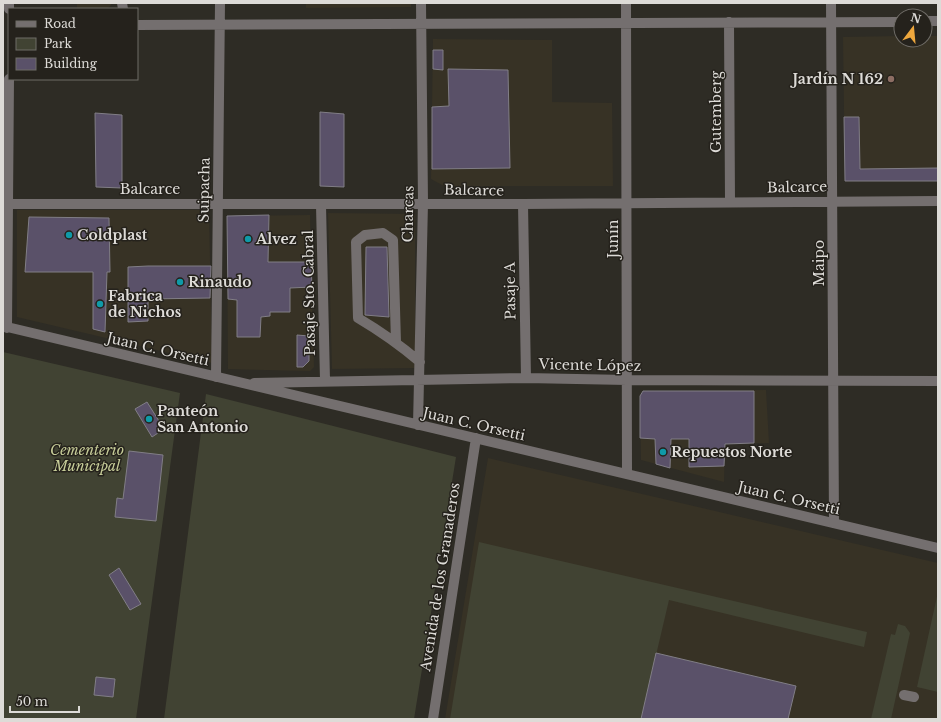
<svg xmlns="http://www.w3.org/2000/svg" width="941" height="722" viewBox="0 0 941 722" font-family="'Libre Baskerville',serif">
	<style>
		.built { fill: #373225 }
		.green { fill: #414333 }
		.building { fill: #5a5169; stroke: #817e86 }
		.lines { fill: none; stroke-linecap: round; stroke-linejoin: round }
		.minor { stroke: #746f6f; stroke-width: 10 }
		.education-dot { fill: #8d6e63; stroke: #25221c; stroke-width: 1.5 }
		.culture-dot { fill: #0f9aa8; stroke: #25221c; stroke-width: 1.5 }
		.labels { text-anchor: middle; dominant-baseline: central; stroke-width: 3; stroke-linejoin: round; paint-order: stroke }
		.poi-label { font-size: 14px; font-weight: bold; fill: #dddbd7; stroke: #25221c; text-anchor: start }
		.street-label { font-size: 14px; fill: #dddbd7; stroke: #25221c }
		.park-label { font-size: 14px; font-style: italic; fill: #c6cc98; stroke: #25221c }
	</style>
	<rect width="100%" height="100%" fill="#2e2c25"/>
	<path class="built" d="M77 3H111V5L107 9H77Z
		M306 3H411V7L306 8Z
		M901 36V40H925V36H938V181H845L843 37Z
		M433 39 552 40V102L612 103 613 186H444L431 179Z
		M17 210H209L212 363 17 317Z
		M328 213 415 214V368L332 369Z
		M310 215 314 367 310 371 228 369 227 216Z
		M766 390 769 443 725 444 724 482 641 460 640 396 643 391Z
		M488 458 938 563V719H445Z"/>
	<path class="green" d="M3 352 180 393 136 719H3Z
		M206 394 456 457 414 719H164Z
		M479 542 867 632 864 647 669 600 641 719H450Z
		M938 592V692L917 687Z
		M898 624 905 626 910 633 891 719H871L891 634 895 635Z"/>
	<path class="building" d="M433 50H443V70L433 69Z
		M448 69 508 70 510 168 432 169V107L449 106Z
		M320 112 344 114V187L320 186Z
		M95 113 122 115V188L96 187Z
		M844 117H859L860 169 938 168V181H845Z
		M269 215 268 262H311L312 287 290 288V312H270V316L261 317 260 337H237V300L228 299 227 216Z
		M29 217 109 218 110 272H107L105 332 93 329V272H25Z
		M366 247H387L389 317 365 315Z
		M148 266H211L210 298 148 299V321L128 322V267Z
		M297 335 309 336V361L303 367H297Z
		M643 391H754V443L725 444 724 466 689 467V439H671L670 468 656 464 655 439 640 438V396Z
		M147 402 164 429 152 437 135 409Z
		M129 451 163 455 156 521 115 517 117 498 123 499Z
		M119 568 141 604 130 610 109 575Z
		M656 653 796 686 788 719H641Z
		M96 677 115 679 113 697 94 695Z"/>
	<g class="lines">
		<path class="minor" d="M122 3 123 9
			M626 3 627 474
			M831 3 834 523
			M9 9V3
			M925 21H938
			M729 22 730 202
			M137 25 901 22
			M9 204H523L938 201
			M523 204 526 378
			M321 205 325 380
			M3 326 938 548
			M7 328 9 79
			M396 342 393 240 383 233 365 235 356 242 358 318C380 331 400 345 420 362
			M216 377 220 3
			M254 383 526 378 627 380 938 381
			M418 425 423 203 421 3
			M904 695 914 697
			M433 719 476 438"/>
	</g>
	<circle class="education-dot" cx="891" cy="79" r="4"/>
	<g class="culture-dot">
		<circle cx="69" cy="235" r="4"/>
		<circle cx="248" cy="239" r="4"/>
		<circle cx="180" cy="282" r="4"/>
		<circle cx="100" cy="304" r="4"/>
		<circle cx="149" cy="419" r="4"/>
		<circle cx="663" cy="452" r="4"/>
	</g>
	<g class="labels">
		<g class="poi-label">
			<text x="883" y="79" text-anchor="end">Jardín N 162</text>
			<text x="77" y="235">Coldplast</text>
			<text x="256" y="239">Alvez</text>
			<text x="188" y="282">Rinaudo</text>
			<text x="108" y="296">Fabrica<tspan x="108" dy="16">de Nichos</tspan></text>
			<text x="157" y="411">Panteón<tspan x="157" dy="16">San Antonio</tspan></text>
			<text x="671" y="452">Repuestos Norte</text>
		</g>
		<g class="street-label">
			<text transform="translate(716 112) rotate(-90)">Gutemberg</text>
			<text transform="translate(797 187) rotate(-1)">Balcarce</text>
			<text x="150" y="189">Balcarce</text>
			<text transform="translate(204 190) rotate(-89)">Suipacha</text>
			<text transform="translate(474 190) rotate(1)">Balcarce</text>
			<text transform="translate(408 214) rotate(-89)">Charcas</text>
			<text transform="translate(613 239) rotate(-90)">Junín</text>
			<text transform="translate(819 263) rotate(-90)">Maipo</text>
			<text transform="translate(510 291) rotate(-91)">Pasaje A</text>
			<text transform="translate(309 293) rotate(-91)">Pasaje Sto. Cabral</text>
			<text transform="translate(158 349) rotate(13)">Juan C. Orsetti</text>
			<text transform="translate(590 365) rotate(1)">Vicente López</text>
			<text transform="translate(474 424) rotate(13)">Juan C. Orsetti</text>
			<text transform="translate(789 498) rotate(13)">Juan C. Orsetti</text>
			<text transform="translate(440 577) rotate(-81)">Avenida de los Granaderos</text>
		</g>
		<g class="park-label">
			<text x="87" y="450">Cementerio<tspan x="87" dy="16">Municipal</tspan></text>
		</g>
	</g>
	<rect width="941" height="722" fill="none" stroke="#dddbd7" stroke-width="8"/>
	<rect x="8" y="8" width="130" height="72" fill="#25221c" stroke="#6f6c67"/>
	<rect x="16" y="21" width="20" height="6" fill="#746f6f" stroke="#6f6c67"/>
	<text x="44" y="28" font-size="12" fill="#dddbd7">Road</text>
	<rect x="16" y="38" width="20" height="12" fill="#414333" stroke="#6f6c67"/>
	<text x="44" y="48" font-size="12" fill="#dddbd7">Park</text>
	<rect x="16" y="58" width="20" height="12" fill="#5a5169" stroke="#6f6c67"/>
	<text x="44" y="68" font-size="12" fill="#dddbd7">Building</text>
	<g transform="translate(913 28) rotate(16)"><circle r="19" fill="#25221c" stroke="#6f6c67"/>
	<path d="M0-3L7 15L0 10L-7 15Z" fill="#eea73d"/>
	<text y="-6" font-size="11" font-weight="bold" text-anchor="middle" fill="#dddbd7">N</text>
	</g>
	<path d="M10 706v6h69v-6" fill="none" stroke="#dddbd7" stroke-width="2"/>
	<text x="16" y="706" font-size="12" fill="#dddbd7" stroke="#25221c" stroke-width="3" paint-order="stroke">50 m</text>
</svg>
